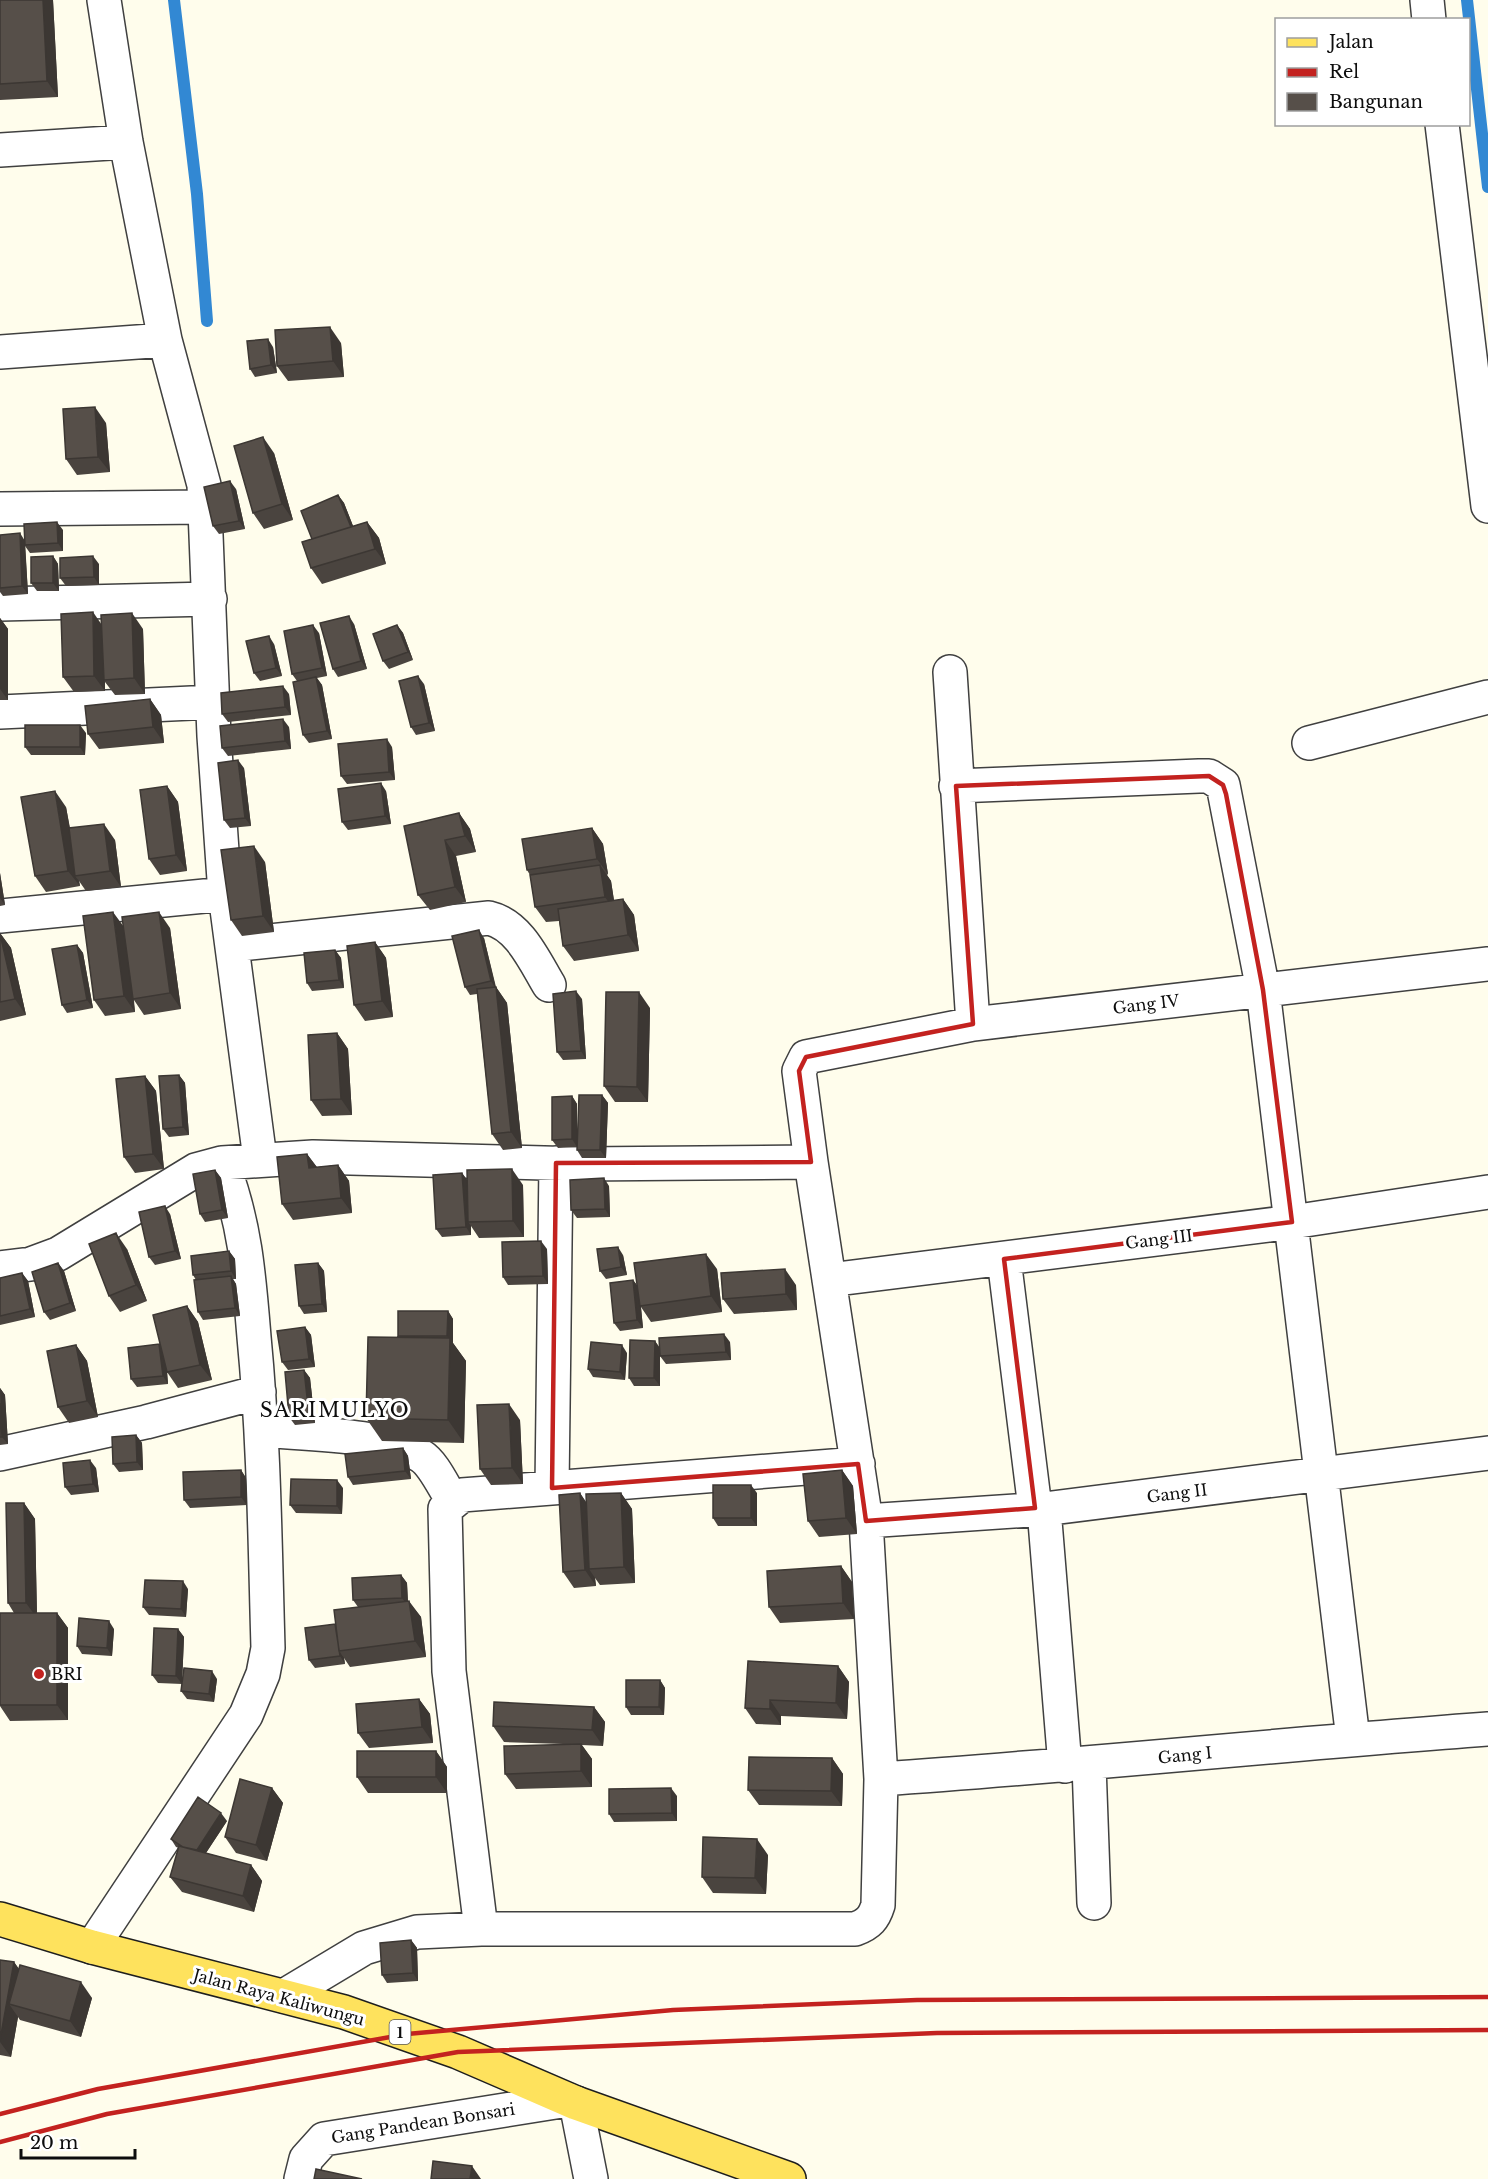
<svg xmlns="http://www.w3.org/2000/svg" width="1488" height="2179" viewBox="0 0 1488 2179" font-family="'Libre Baskerville',serif">
	<style>
		.lines { fill: none; stroke-linecap: round; stroke-linejoin: round }
		.stream { stroke: #3288d3; stroke-width: 12 }
		.minor-casing { stroke: #404040; stroke-width: 36 }
		.major-casing { stroke: #1e1e1e; stroke-width: 36 }
		.minor { stroke: #fff; stroke-width: 33 }
		.major { stroke: #fee25d; stroke-width: 33 }
		.rail { stroke: #c3221f; stroke-width: 4.5 }
		.wall { fill: #4a443f }
		.shaded-wall { fill: #3c3733 }
		.building { fill: #564f49; stroke: #3c3733; stroke-width: 1.5 }
		.marked { fill: none; stroke: #c3221f; stroke-width: 4.5; stroke-linejoin: round }
		.poi-dot { fill: #c3221f; stroke: #fff; stroke-width: 2 }
		.labels { text-anchor: middle; dominant-baseline: central; stroke-width: 6; stroke-linejoin: round; paint-order: stroke }
		.shield { fill: #fff; stroke: #565656; stroke-width: 1.5 }
		.shield-label { font-size: 15px; font-weight: bold; fill: #0d0d0d }
		.street-label { font-size: 16px; fill: #0d0d0d; stroke: #fff }
		.poi-label { font-size: 16px; fill: #0d0d0d; stroke: #fff; text-anchor: start }
		.quarter-label { font-size: 20px; letter-spacing: 1.5px; fill: #0d0d0d; stroke: #fff }
	</style>
	<rect width="100%" height="100%" fill="#fffdec"/>
	<g class="lines">
		<path class="stream" d="M174 0 197 194 207 321
			M1467 0 1488 187"/>
		<defs>
			<path id="minor" d="M104 0 126 142 165 340 204 485 214 736 225 894 260 1159
				M1427 0 1429 20
				M1442 124 1488 506
				M0 150 126 142
				M0 352 165 340
				M0 509 205 507
				M0 604 210 599
				M950 672 973 1024
				M0 712 213 702
				M1309 743 1488 697
				M956 786 1199 776H1209L1223 785 1263 990 1353 1739
				M0 916 225 894
				M232 945 489 918C519 925 534 960 549 985
				M1004 1259 1035 1508
				M0 1268 31 1264 58 1254 196 1170 222 1163 313 1157 580 1164 811 1162
				M829 1280 1292 1222 1488 1192
				M261 1430C303 1434 386 1434 421 1456 434 1464 444 1488 453 1501
				M0 1454 146 1422 259 1392
				M552 1488 556 1163
				M1044 1509 1065 1766
				M866 1521 1044 1509 1488 1453
				M1089 1765 1094 1903
				M881 1779C1084 1765 1285 1744 1488 1729
				M481 1929 449 1671 445 1509 462 1495 858 1464
				M92 1947 246 1715 263 1674 268 1648C265 1544 264 1440 254 1337 249 1275 245 1222 222 1163
				M284 1996 364 1948 417 1932 481 1929H855C869 1924 874 1918 878 1905L881 1779 866 1521 811 1162 799 1071 806 1057 973 1024 1488 964
				M576 2103 591 2179
				M301 2179 306 2159 324 2139 568 2100"/>
			<path id="major" d="M0 1919 92 1947 344 2012 458 2052 576 2103 789 2179"/>
		</defs>
		<use href="#minor" class="minor-casing"/>
		<use href="#major" class="major-casing"/>
		<use href="#minor" class="minor"/>
		<use href="#major" class="major"/>
		<path class="rail" d="M0 2114 98 2089 407 2034 673 2010 917 2000 1488 1997
			M0 2142 107 2114 458 2052 937 2033 1488 2030"/>
	</g>
	<path class="wall" d="M0 0H53L58 97 0 100Z
		M341 343 344 377 288 381 277 366Z
		M273 347 277 373 255 377 250 369Z
		M106 423 110 472 77 475 66 459Z
		M274 453 293 520 264 529 253 513Z
		M236 489 245 529 219 534 213 526Z
		M338 495 344 503 353 526 367 522 379 538 386 564 322 584 311 568 312 539Z
		M63 530V551L30 553 25 546 28 594 3 596 0 592V535L24 540Z
		M53 556 58 564 59 591H37L31 583Z
		M99 564V585L66 586 60 578Z
		M0 618 8 629V700H0Z
		M101 624 143 629 145 694 115 695 105 682V691L74 692 63 677Z
		M354 624 367 669 338 677 333 669Z
		M397 625 403 633 413 660 389 669 383 661Z
		M319 633 327 676 317 678 322 685 332 739 309 743 303 735 297 681 292 674Z
		M274 644 282 676 260 681 254 673Z
		M424 684 435 731 416 735 411 727Z
		M289 694 291 715 228 722 222 714Z
		M150 699 161 715 164 743 99 749 88 734Z
		M289 727 291 749 228 756 222 748Z
		M86 733 85 755H31L25 747Z
		M392 747 395 780 347 784 341 776Z
		M244 768 251 826 230 828 224 820Z
		M167 786 178 802 187 871 160 875 149 859Z
		M386 791 391 824 348 830 342 822Z
		M66 807 70 828 115 840 121 887 86 891 79 881 80 886 46 892 35 876Z
		M459 813 470 829 476 852 456 856 466 902 430 910 418 895Z
		M592 828 603 844 608 874 607 875 611 881 614 901 623 899 634 915 639 951 574 961 563 946 559 921 546 922 535 907 530 875 527 870Z
		M265 862 274 932 242 936 231 920Z
		M0 873 5 905 0 906Z
		M123 925 170 928 181 1009 144 1015 134 1000 135 1012 105 1016 94 1000Z
		M0 933 11 948 26 1015 0 1021Z
		M484 938 496 987 507 1003 522 1148 503 1150 492 1134 477 994 470 995 465 987Z
		M375 942 386 958 393 1017 365 1021 354 1005Z
		M77 945 83 953 93 1008 67 1013 62 1005Z
		M335 950 341 958 344 988 312 991 307 983Z
		M582 999 586 1059 563 1060 557 1052Z
		M650 1008 648 1102H615L604 1086Z
		M337 1033 348 1049 352 1115 322 1116 311 1100Z
		M179 1075 185 1083 189 1135 169 1137 163 1129Z
		M145 1076 156 1091 164 1169 135 1173 124 1157Z
		M602 1095 608 1103 606 1158H582L577 1150V1147L558 1148 552 1140 572 1096 577 1104V1131Z
		M307 1154 317 1167 338 1165 349 1181 352 1213 293 1220 282 1204Z
		M215 1170 221 1178 228 1218 205 1222 200 1214Z
		M462 1173 467 1180 523 1185 524 1237 479 1238 471 1226V1235L442 1237 436 1229Z
		M609 1186 610 1217 577 1218 571 1210Z
		M170 1214 181 1259 155 1265 149 1257Z
		M127 1249 147 1301 120 1312 109 1296Z
		M547 1249 548 1284 508 1285 503 1277Z
		M229 1251 235 1259 236 1279H233L236 1284 240 1316 203 1320 198 1312 196 1280 193 1275Z
		M623 1255 627 1275 606 1279 600 1271Z
		M58 1263 64 1271 76 1311 50 1320 44 1312Z
		M318 1263 324 1271 327 1312 304 1314 299 1306Z
		M717 1269 722 1312 651 1322 641 1307 643 1328 620 1331 614 1323 633 1280 637 1285Z
		M22 1273 28 1281 35 1317 0 1325V1278Z
		M796 1285 797 1310 734 1314 723 1299Z
		M187 1306 198 1322 212 1380 178 1388 167 1372V1369L168 1384 137 1387 131 1379 161 1347Z
		M448 1311 453 1319V1343L466 1361 464 1443 382 1441 366 1418 399 1337 398 1336Z
		M305 1327 311 1335 315 1367 288 1370 282 1362Z
		M655 1341 660 1348 730 1342 731 1360 666 1364 660 1356V1386H634L629 1378Z
		M76 1345 87 1361 98 1417 69 1423 58 1407Z
		M627 1353 625 1380 593 1377 588 1369Z
		M304 1370 310 1378 315 1423 295 1425 289 1417Z
		M0 1388 5 1395 8 1444 0 1445Z
		M520 1420 523 1484 491 1485 480 1469Z
		M136 1435 142 1443 143 1470 119 1472 113 1464Z
		M403 1448 408 1456 411 1479 353 1485 348 1477Z
		M96 1468 99 1492 71 1495 65 1487Z
		M241 1470 246 1478 247 1505 190 1508 184 1500Z
		M842 1470 853 1486 857 1534 819 1537 808 1521Z
		M343 1488 342 1514 296 1513 290 1505Z
		M580 1493 586 1503 621 1493 632 1509 635 1583 600 1585 595 1578 596 1586 574 1588 563 1572Z
		M757 1493V1526H718L713 1518Z
		M24 1503 35 1519 37 1613H57L68 1628V1720L10 1721 0 1706 14 1613 8 1603Z
		M841 1566 852 1582 854 1619 780 1623 769 1607Z
		M401 1575 407 1583 408 1601 421 1617 426 1657 350 1667 344 1658 345 1664 315 1668 309 1660 335 1624 358 1607 353 1600Z
		M188 1589 186 1617 149 1615 143 1607Z
		M114 1629 112 1656 82 1654 77 1646Z
		M178 1629 184 1637 182 1684 158 1683 152 1675Z
		M838 1666 849 1682 847 1719 781 1716V1725L756 1724 745 1708Z
		M217 1679 214 1702 187 1699 181 1691Z
		M660 1680 665 1688 664 1715H631L626 1707Z
		M419 1699 430 1714 433 1743 369 1748 358 1733Z
		M594 1707 605 1722 603 1746 582 1745 592 1759V1787L516 1789 505 1774 563 1744 504 1742 493 1726Z
		M436 1751 447 1767V1793H368L357 1777Z
		M832 1758 843 1774 842 1806 759 1805 748 1790Z
		M272 1788 283 1803 267 1861 236 1853 225 1837Z
		M677 1796V1821L614 1822 609 1814Z
		M227 1821 206 1853 251 1865 262 1881 254 1912 182 1892 170 1877 179 1848 176 1847 171 1839Z
		M768 1855 766 1894 713 1893 702 1877Z
		M411 1940 417 1948 418 1981 387 1983 382 1975Z
		M0 1960 14 1962 19 1969 92 1998 81 2037 20 2020 18 2017 11 2057 0 2055Z"/>
	<path class="shaded-wall" d="M43 0H53L58 97 47 81Z
		M330 327 341 343 344 377 333 361Z
		M268 339 273 347 277 373 271 365Z
		M95 407 106 423 110 472 98 457Z
		M263 437 274 453 293 520 282 504Z
		M230 481 236 489 245 529 239 521Z
		M338 495 344 503 357 536 351 528Z
		M57 522 63 530V551L58 543Z
		M367 522 379 538 386 564 375 549Z
		M20 533 25 541 28 594 22 586Z
		M53 556 58 564 59 591 53 583Z
		M93 556 99 564V585L94 577Z
		M93 612 104 628V680L105 682V691L94 676Z
		M132 613 143 629 145 694 134 678Z
		M349 616 354 624 367 669 361 661Z
		M0 618 8 629V700L0 689Z
		M313 625 319 633 327 676 322 668Z
		M397 625 403 633 413 660 408 652Z
		M269 636 274 644 282 676 276 668Z
		M418 676 424 684 435 731 429 723Z
		M316 677 322 685 332 739 327 731Z
		M283 686 289 694 291 715 285 707Z
		M150 699 161 715 164 743 153 727Z
		M283 719 289 727 291 749 285 741Z
		M80 725 86 733 85 755 80 747Z
		M387 739 392 747 395 780 389 772Z
		M238 760 244 768 251 826 245 818Z
		M381 783 386 791 391 824 385 816Z
		M167 786 178 802 187 871 176 855Z
		M55 791 66 807 78 875 75 876 79 881 80 886 68 871Z
		M459 813 470 829 476 852 465 836Z
		M104 824 115 840 121 887 110 871Z
		M592 828 603 844 608 874 597 859Z
		M445 840 456 856 466 902 455 887Z
		M254 846 265 862 274 932 263 916Z
		M600 865 611 881 616 913 605 897Z
		M0 873 5 905 0 898Z
		M623 899 634 915 639 951 628 935Z
		M113 912 124 927 135 1012 124 996Z
		M159 912 170 928 181 1009 170 993Z
		M479 930 484 938 496 989 491 981Z
		M0 933 11 948 26 1015 15 999Z
		M375 942 386 958 393 1017 382 1001Z
		M77 945 83 953 93 1008 87 1000Z
		M335 950 341 958 344 988 339 980Z
		M496 987 507 1003 522 1148 511 1132Z
		M576 991 582 999 586 1059 581 1051Z
		M639 992 650 1008 648 1102 637 1087Z
		M337 1033 348 1049 352 1115 341 1099Z
		M179 1075 185 1083 189 1135 183 1127Z
		M145 1076 156 1091 164 1169 153 1154Z
		M602 1095 608 1103 606 1158 600 1150Z
		M572 1096 577 1104V1147L572 1139Z
		M307 1154 318 1169 309 1168Z
		M338 1165 349 1181 352 1213 341 1198Z
		M512 1169 523 1185 524 1237 513 1221Z
		M215 1170 221 1178 228 1218 222 1210Z
		M462 1173 468 1181V1222L471 1226V1235L466 1227Z
		M604 1178 609 1186 610 1217 605 1209Z
		M165 1206 170 1214 181 1259 175 1251Z
		M116 1233 127 1249 147 1301 136 1285Z
		M541 1241 547 1249 548 1284 543 1276Z
		M618 1247 623 1255 627 1275 621 1267Z
		M229 1251 235 1259 236 1279 231 1271Z
		M706 1254 717 1269 722 1312 711 1296Z
		M58 1263 64 1271 76 1311 70 1303Z
		M318 1263 324 1271 327 1312 322 1304Z
		M785 1269 796 1285 797 1310 786 1294Z
		M22 1273 28 1281 35 1317 30 1309Z
		M231 1276 236 1284 240 1316 235 1308Z
		M633 1280 639 1288 643 1328 637 1320Z
		M187 1306 198 1322 212 1380 200 1365Z
		M448 1311 453 1319V1343L466 1361 464 1443 448 1420 450 1340 447 1336Z
		M305 1327 311 1335 315 1367 309 1359Z
		M724 1334 730 1342 731 1360 726 1352Z
		M655 1341 660 1349V1386L654 1378Z
		M159 1344 165 1352 168 1384 163 1376Z
		M76 1345 87 1361 98 1417 87 1401Z
		M622 1345 627 1353 625 1380 620 1372Z
		M304 1370 310 1378 315 1423 309 1415Z
		M0 1388 5 1395 8 1444 2 1437Z
		M509 1404 520 1420 523 1484 512 1468Z
		M136 1435 142 1443 143 1470 137 1462Z
		M403 1448 408 1456 411 1479 405 1471Z
		M90 1460 96 1468 99 1492 93 1484Z
		M241 1470 246 1478 247 1505 241 1497Z
		M842 1470 853 1486 857 1534 846 1518Z
		M337 1480 343 1488 342 1514 337 1506Z
		M751 1485 757 1493V1526L751 1518Z
		M580 1493 591 1509 589 1569 595 1578 596 1586 585 1570Z
		M621 1493 632 1509 635 1583 624 1567Z
		M24 1503 35 1519 37 1618 26 1603Z
		M841 1566 852 1582 854 1619 843 1603Z
		M401 1575 407 1583 408 1606 402 1598Z
		M183 1581 188 1589 186 1617 181 1609Z
		M409 1601 421 1617 426 1657 415 1641Z
		M57 1613 68 1628V1720L57 1705Z
		M109 1621 114 1629 112 1656 107 1648Z
		M335 1624 339 1651 344 1658 345 1664 340 1656Z
		M178 1629 184 1637 182 1684 176 1676Z
		M838 1666 849 1682 847 1719 836 1703Z
		M212 1671 217 1679 214 1702 209 1694Z
		M660 1680 665 1688 664 1715 659 1707Z
		M419 1699 430 1714 433 1743 422 1727Z
		M770 1700 781 1716V1725L770 1709Z
		M594 1707 605 1722 603 1746 592 1730Z
		M581 1744 592 1759V1787L581 1771Z
		M436 1751 447 1767V1793L436 1777Z
		M832 1758 843 1774 842 1806 831 1791Z
		M272 1788 283 1803 267 1861 256 1845Z
		M671 1788 677 1796V1821L672 1813Z
		M221 1813 227 1821 200 1862 194 1854Z
		M757 1839 768 1855 766 1894 755 1878Z
		M251 1865 262 1881 254 1912 243 1896Z
		M411 1940 417 1948 418 1981 413 1973Z
		M14 1962 25 1978 9 2004 18 2017 11 2057 0 2042V2040Z
		M81 1982 92 1998 81 2037 70 2021Z
		M472 2166 481 2179H470Z"/>
	<path class="building" d="M0 0H43L47 81 0 84Z
		M330 327 333 361 277 366 275 330Z
		M268 339 271 365 250 369 247 341Z
		M95 407 98 457 66 459 63 409Z
		M263 437 282 504 253 513 234 446Z
		M230 481 239 521 213 526 204 487Z
		M338 495 351 527 312 539 301 511Z
		M57 522 58 543 25 545 24 524Z
		M367 522 375 549 311 568 302 542Z
		M20 533 22 586 0 588V535Z
		M53 556V583H31V557Z
		M93 556 94 577 60 578V558Z
		M93 612 94 676 63 677 61 614Z
		M132 613 134 678 104 680 101 615Z
		M349 616 361 661 333 669 320 623Z
		M313 625 322 668 292 674 284 631Z
		M397 625 408 652 383 661 373 634Z
		M269 636 276 668 254 673 246 641Z
		M418 676 429 723 411 727 399 681Z
		M316 677 327 731 303 735 293 682Z
		M283 686 285 707 222 714 221 693Z
		M150 699 153 727 88 734 85 706Z
		M283 719 285 741 222 748 220 726Z
		M25 725H80V747H25Z
		M387 739 389 772 341 776 338 744Z
		M238 760 245 818 224 820 218 763Z
		M381 783 385 816 342 822 338 789Z
		M167 786 176 855 149 859 140 790Z
		M55 791 68 871 35 876 21 797Z
		M459 813 465 836 445 840 455 887 418 895 404 826Z
		M104 824 110 871 75 876 69 828Z
		M592 828 597 859 527 870 522 839Z
		M254 846 263 916 231 920 221 850Z
		M600 865 605 897 535 907 530 875Z
		M623 899 628 935 563 946 558 909Z
		M113 912 124 996 94 1000 83 916Z
		M159 912 170 993 133 999 122 917Z
		M479 930 491 981 465 987 452 936Z
		M0 934 15 999 0 1002Z
		M375 942 382 1001 354 1005 347 946Z
		M77 945 87 1000 62 1005 52 949Z
		M335 950 339 980 307 983 304 953Z
		M496 987 511 1132 492 1134 477 989Z
		M576 991 581 1051 557 1052 553 994Z
		M606 992H639L637 1087 604 1086Z
		M337 1033 341 1099 311 1100 308 1035Z
		M179 1075 183 1127 163 1129 159 1076Z
		M145 1076 153 1154 124 1157 116 1079Z
		M579 1095H602L600 1150H577Z
		M572 1096V1139L552 1140V1097Z
		M307 1154 309 1168 338 1165 341 1198 282 1204 277 1157Z
		M512 1169 513 1221 468 1222 467 1170Z
		M215 1170 222 1210 200 1214 193 1174Z
		M462 1173 466 1227 436 1229 433 1175Z
		M604 1178 605 1209 571 1210 570 1180Z
		M165 1206 175 1251 149 1257 139 1212Z
		M116 1233 136 1285 109 1296 89 1244Z
		M541 1241 543 1276 503 1277 502 1242Z
		M618 1247 621 1267 600 1271 597 1249Z
		M229 1251 231 1271 193 1275 191 1256Z
		M706 1254 711 1296 640 1306 634 1263Z
		M58 1263 70 1303 44 1312 32 1272Z
		M318 1263 322 1304 299 1306 295 1265Z
		M785 1269 786 1294 723 1299 721 1273Z
		M22 1273 30 1309 0 1316V1278Z
		M231 1276 235 1308 198 1312 194 1280Z
		M633 1280 637 1320 614 1323 610 1283Z
		M187 1306 200 1365 167 1372 153 1315Z
		M398 1311H448L447 1336H398Z
		M305 1327 309 1359 282 1362 277 1331Z
		M724 1334 726 1352 660 1356 659 1338Z
		M368 1337 450 1338 448 1420 366 1418Z
		M630 1340 655 1341 654 1378H629Z
		M591 1342 622 1345 620 1372 588 1369Z
		M159 1344 163 1376 131 1379 128 1348Z
		M76 1345 87 1401 58 1407 47 1351Z
		M304 1370 309 1415 289 1417 285 1372Z
		M0 1403 2 1437H0Z
		M509 1404 512 1468 480 1469 477 1405Z
		M136 1435 137 1462 113 1464 112 1437Z
		M403 1448 405 1471 348 1477 345 1454Z
		M90 1460 93 1484 65 1487 63 1463Z
		M241 1470V1497L184 1500 183 1472Z
		M842 1470 846 1518 808 1521 803 1474Z
		M291 1479 337 1480V1506L290 1505Z
		M713 1485H751V1518H713Z
		M580 1493 585 1570 563 1572 559 1495Z
		M621 1493 624 1567 589 1569 586 1494Z
		M6 1503H24L26 1603H8Z
		M841 1566 843 1603 769 1607 767 1571Z
		M401 1575 402 1598 353 1600 352 1578Z
		M145 1580 183 1581 181 1609 143 1607Z
		M409 1601 415 1641 339 1651 334 1610Z
		M0 1613H57V1705H0Z
		M79 1618 109 1621 107 1648 77 1646Z
		M335 1624 340 1656 309 1660 305 1628Z
		M154 1628 178 1629 176 1676 152 1675Z
		M748 1661 838 1666 836 1703 770 1700V1709L745 1708Z
		M184 1668 212 1671 209 1694 181 1691Z
		M626 1680H660L659 1707H626Z
		M419 1699 422 1727 358 1733 356 1704Z
		M494 1702 594 1707 592 1730 493 1726Z
		M581 1744V1771L505 1774 504 1746Z
		M357 1751H436V1777H357Z
		M749 1757 832 1758 831 1791 748 1790Z
		M240 1779 272 1788 256 1845 225 1837Z
		M671 1788 672 1813 609 1814V1789Z
		M198 1797 221 1813 197 1850 183 1847 171 1839Z
		M703 1837 757 1839 755 1878 702 1877Z
		M179 1846 251 1865 243 1896 170 1877Z
		M411 1940 413 1973 382 1975 380 1943Z
		M0 1960 14 1962 0 2040Z
		M20 1965 81 1982 70 2021 9 2004Z
		M433 2161 472 2166 470 2179H431Z
		M316 2169 362 2179H314Z"/>
	<path class="marked" d="M1209 776 1223 785 1226 794 1263 990 1292 1222 1004 1259 1035 1508 866 1521 858 1464 552 1488 556 1163 811 1162 799 1071 806 1057 973 1024 956 786Z"/>
	<circle class="poi-dot" cx="39" cy="1674" r="6"/>
	<g class="labels">
		<rect class="shield" x="389.5" y="2020" width="21" height="24" rx="4.5"/>
		<g class="shield-label">
			<text x="400" y="2032">1</text>
		</g>
		<g class="street-label">
			<text transform="translate(1146 1004) rotate(-7)">Gang IV</text>
			<text transform="translate(1159 1239) rotate(-7)">Gang III</text>
			<text transform="translate(1177 1493) rotate(-7)">Gang II</text>
			<text transform="translate(1185 1755) rotate(-6)">Gang I</text>
			<text transform="translate(279 1997) rotate(15)">Jalan Raya Kaliwungu</text>
			<text transform="translate(423 2123) rotate(-9)">Gang Pandean Bonsari</text>
		</g>
		<g class="poi-label">
			<text x="51" y="1674">BRI</text>
		</g>
		<g class="quarter-label">
			<text x="335" y="1410">SARIMULYO</text>
		</g>
	</g>
	<rect x="1275" y="18" width="195" height="108" fill="#ffffff" stroke="#9e9e9e" stroke-width="1.5"/>
	<rect x="1287" y="38" width="30" height="9" fill="#fee25d" stroke="#9e9e9e" stroke-width="1.5"/>
	<text x="1329" y="48" font-size="18" fill="#0d0d0d">Jalan</text>
	<rect x="1287" y="68" width="30" height="9" fill="#c3221f" stroke="#9e9e9e" stroke-width="1.5"/>
	<text x="1329" y="78" font-size="18" fill="#0d0d0d">Rel</text>
	<rect x="1287" y="93" width="30" height="18" fill="#564f49" stroke="#9e9e9e" stroke-width="1.5"/>
	<text x="1329" y="108" font-size="18" fill="#0d0d0d">Bangunan</text>
	<path d="M21 2149v9h114v-9" fill="none" stroke="#0d0d0d" stroke-width="3"/>
	<text x="30" y="2149" font-size="18" fill="#0d0d0d" stroke="#ffffff" stroke-width="4.5" paint-order="stroke">20 m</text>
</svg>
